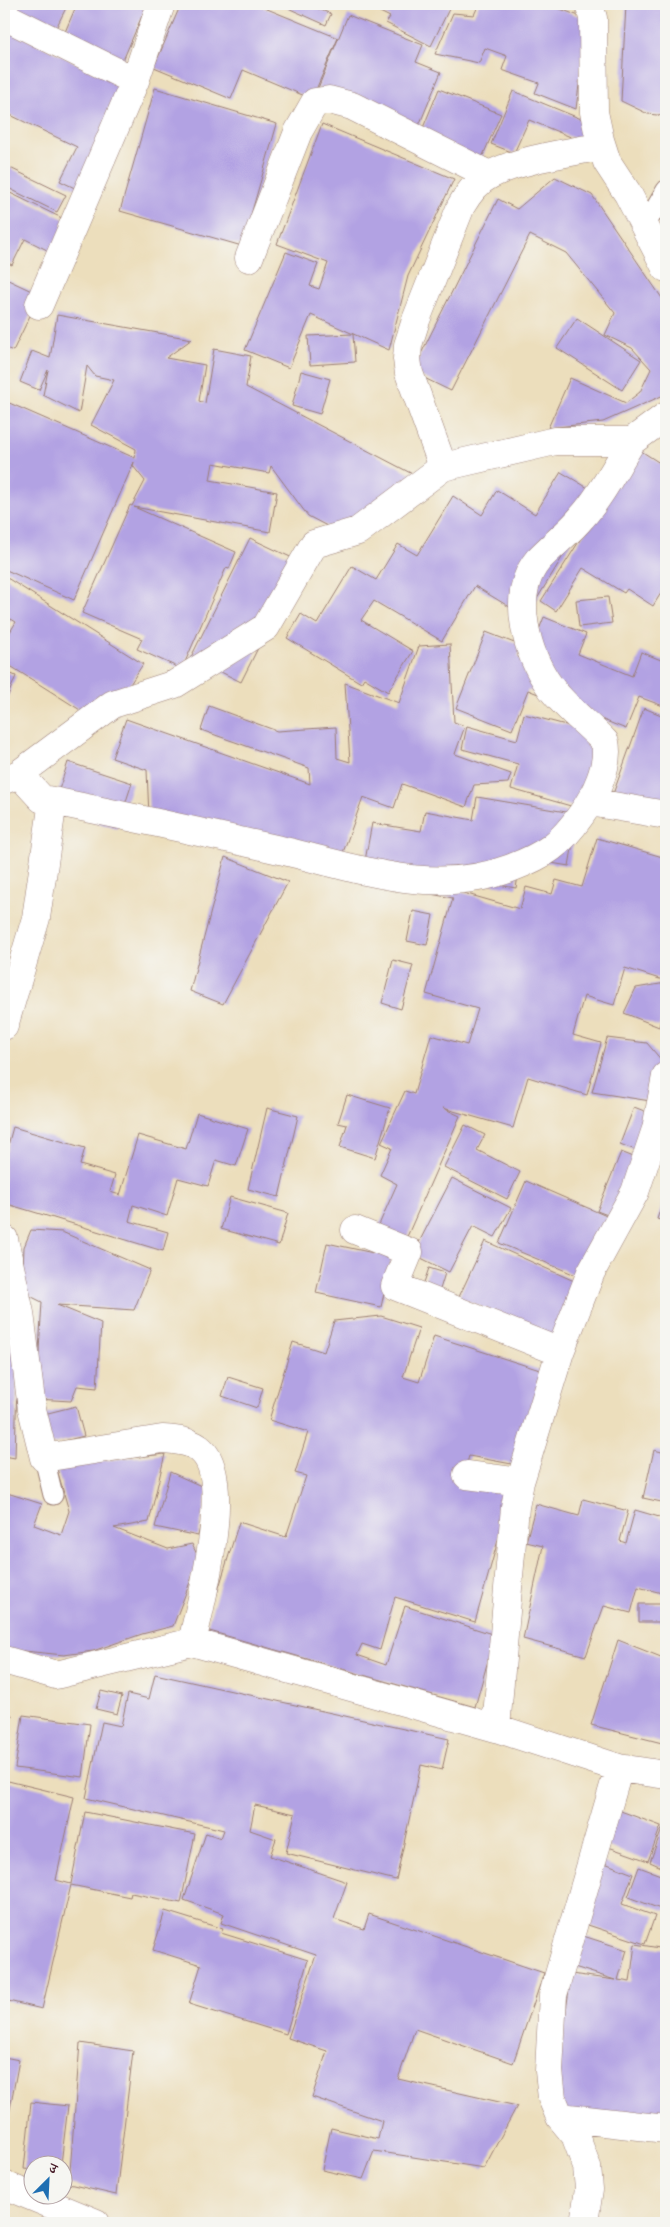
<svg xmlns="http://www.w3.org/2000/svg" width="670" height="2227" viewBox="0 0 670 2227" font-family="'IM FELL DW Pica','Noto Serif Devanagari',serif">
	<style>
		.building { fill: #b2a2e3 }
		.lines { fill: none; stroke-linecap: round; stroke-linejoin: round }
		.service-casing { stroke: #9b7e74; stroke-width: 21 }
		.minor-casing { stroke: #9b7e74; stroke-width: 29 }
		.service { stroke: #fff; stroke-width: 19 }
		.minor { stroke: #fff; stroke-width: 28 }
	</style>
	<rect width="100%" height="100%" fill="#f6f6f2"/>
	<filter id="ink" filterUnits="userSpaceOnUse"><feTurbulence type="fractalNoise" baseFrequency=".02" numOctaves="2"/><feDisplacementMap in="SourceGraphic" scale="10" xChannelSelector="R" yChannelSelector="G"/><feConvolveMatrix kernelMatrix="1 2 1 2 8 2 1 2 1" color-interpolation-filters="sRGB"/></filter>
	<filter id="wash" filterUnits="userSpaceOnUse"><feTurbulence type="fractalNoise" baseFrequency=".0096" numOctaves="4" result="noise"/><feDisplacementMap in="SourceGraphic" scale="20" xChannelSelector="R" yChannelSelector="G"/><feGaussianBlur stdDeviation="1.12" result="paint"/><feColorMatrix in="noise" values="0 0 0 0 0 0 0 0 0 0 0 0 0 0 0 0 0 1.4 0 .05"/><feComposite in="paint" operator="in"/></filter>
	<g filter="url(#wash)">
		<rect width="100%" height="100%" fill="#ecdebc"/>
		<g id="blocks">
			<path class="building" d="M4 4H68L55 30Z
				M77 4H147L121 65 62 39Z
				M181 4H255L338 38 312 99 243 70 231 99 154 67Z
				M279 4H313L312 6 331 14 326 25Z
				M364 4H445L450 7 431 46 386 23 390 17Z
				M479 4H547L587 19 576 109 535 93 539 83 502 70 507 56 485 48 479 63 435 54 453 13 474 15Z
				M626 4H666V116L648 114 621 101Z
				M348 15 423 45 416 62 441 72 418 128 318 88Z
				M4 28 128 88 79 190 60 181 77 147 4 112Z
				M155 88 277 124 242 246 120 211Z
				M439 89 501 114 481 160 420 135Z
				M513 91 591 123 583 142 529 120 514 153 491 144Z
				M322 124 454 179 408 276 389 350 311 315 289 368 245 350 286 252 318 264 310 286 319 289 328 263 277 244Z
				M4 165 66 195 57 212 4 186Z
				M555 177 592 195 666 304V394L603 422 548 428 570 378 626 403 640 392 651 369 632 348 605 335 615 313 566 253 530 235 451 391 412 372 498 199 517 209Z
				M4 190 66 220 51 252 25 239 12 265 4 261Z
				M4 278 40 295 13 351 4 347Z
				M57 315 192 339 166 358 205 365 199 401 205 403 214 349 251 356 246 387 422 479 359 543 308 516 271 466 269 473 213 463 210 480 277 492 270 532 134 507 236 552 229 569 226 568 182 669 137 649 142 639 82 613 130 505 132 506 145 481 133 466 134 462 74 600 4 569V410L7 402 135 458 136 449 91 425 114 380 95 376 87 366 79 413 43 395 48 370 39 390 20 382 32 351 50 358Z
				M577 318 641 360 622 390 557 348Z
				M353 334 355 362 310 365 308 336Z
				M301 371 330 379 320 414 292 406Z
				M638 449 666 467V585L653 606 627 589 624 593 583 568 556 611 541 601Z
				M561 472 600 495 526 617 475 586 442 641 374 601 361 620 413 651 388 692 364 678 361 683 287 638 301 614 317 624 352 566 376 580 398 544 417 555 453 496 482 515 497 490 535 514Z
				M250 538 301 562 241 682 191 657Z
				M4 576 143 664 104 725 4 662V642L16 622 11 619 4 629Z
				M608 597 612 623 579 627 576 600Z
				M544 617 586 634 578 654 632 676 641 652 666 662V707L639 697 626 729 528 690 512 730 456 708 486 632 522 646 518 657 527 661Z
				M450 644 454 722 465 726 455 754 511 774 508 783 474 785 466 807 402 784 394 808 363 797 336 872 149 816 147 770 112 758 126 719 310 784 309 768 201 730 209 706 277 731 336 727 337 758 350 762 345 683 399 703 419 646Z
				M4 671 16 676 4 705Z
				M644 708 666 717V801L613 794Z
				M524 714 585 730 614 734 592 812 511 789 518 764 462 749 467 726 517 740Z
				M68 762 132 783 117 829 53 808Z
				M477 797 578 814 569 866 521 858 516 888 463 879 460 892 520 909 526 887 552 894 556 880 582 887 597 838 666 858V981L625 968 614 1005 584 996 573 1035 601 1043 587 1095 528 1077 513 1128 443 1108 460 1116 406 1239 378 1227 397 1184 380 1175 392 1148 381 1143 405 1091 414 1094 431 1035 467 1045 478 1009 426 994 453 898 361 882 372 823 421 831 425 811 473 820Z
				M225 857 288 882 223 1004 190 991Z
				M413 911 433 915 427 945 407 941Z
				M393 960 413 965 401 1009 382 1003Z
				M666 983V999L659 1027 624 1013 636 988Z
				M607 1038 647 1043 663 1062 657 1102 592 1092Z
				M347 1095 390 1108 375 1158 340 1147 347 1125 338 1123Z
				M634 1107 652 1114 638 1151 620 1144Z
				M267 1108 298 1116 279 1197 248 1189Z
				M197 1113 248 1129 236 1166 216 1160 208 1186 178 1178 167 1216 133 1205 129 1221 168 1232 163 1251 4 1203V1160L13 1127 85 1148 80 1165 115 1175 110 1192 120 1195 138 1135 186 1149Z
				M465 1125 485 1135 477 1150 520 1172 507 1199 444 1167Z
				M621 1152 641 1160 618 1219 597 1211Z
				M452 1178 511 1208 495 1237 473 1226 449 1272 413 1254Z
				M526 1181 611 1218 585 1279 499 1243Z
				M666 1193V1222L657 1219Z
				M230 1197 288 1213 279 1245 221 1229Z
				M31 1230 62 1232 150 1270 134 1310 57 1305 101 1323 97 1388 77 1386 71 1401 36 1399 42 1302 22 1292 24 1247Z
				M485 1241 583 1285 557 1341 459 1297Z
				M327 1243 392 1257 381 1307 316 1293Z
				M429 1268 445 1273 438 1296 421 1291Z
				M381 1316 419 1328 403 1377 419 1382 434 1336 546 1372 517 1465 469 1456 461 1485 511 1494 475 1622 395 1597 380 1650 362 1644 357 1655 386 1665 405 1606 495 1635 475 1707 206 1630 239 1522 286 1537 306 1476 295 1473 308 1432 269 1420 293 1342 324 1352 334 1321Z
				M4 1330 15 1333 17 1379 15 1458 4 1456Z
				M228 1377 263 1388 257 1408 222 1396Z
				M76 1406 84 1436 52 1444 44 1414Z
				M654 1450 666 1453V1503L643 1498Z
				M165 1454 149 1522 114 1528 168 1549 192 1544 199 1559 173 1626 142 1634 93 1651 64 1655 4 1649V1492L42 1504 34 1525 61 1535 69 1511 56 1466Z
				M170 1472 208 1489 198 1536 155 1527Z
				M583 1499 628 1511 620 1541 626 1543 635 1510 666 1519V1594L638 1587 631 1613 604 1606 586 1656 523 1639 543 1546 526 1542 536 1504 579 1516Z
				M639 1604H666V1622H639Z
				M618 1640 666 1659V1744L591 1725Z
				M155 1674 449 1739 442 1770 421 1765 396 1880 286 1853 295 1814 255 1805 250 1830 276 1839 270 1856 347 1882 334 1919 364 1929 369 1914 544 1973 513 2063 415 2029 398 2079 517 2106 484 2168 374 2151 363 2179 322 2170 331 2128 378 2139 382 2121 312 2097 327 2051 288 2038 316 1955 221 1923 224 1914 184 1900 206 1833 221 1838 224 1830 86 1798 102 1722 121 1726 128 1694 149 1699Z
				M101 1691 122 1696 117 1714 96 1709Z
				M4 1713 12 1715 5 1749H4Z
				M23 1715 90 1724 83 1777 15 1768Z
				M4 1780 74 1797 56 1880 71 1884 85 1812 195 1834 181 1903 131 1893 130 1897 71 1885 42 2009 4 2000Z
				M610 1807 661 1826 648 1861 600 1844Z
				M666 1818V1869L650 1862Z
				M597 1860 633 1874 622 1904 655 1916 645 1944 576 1921Z
				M639 1867 666 1877V1911L628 1897Z
				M165 1911 223 1929 221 1933 308 1960 286 2034 189 2004 201 1965 153 1950Z
				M574 1933 627 1950 618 1980 630 1982 635 1944 666 1949V2111L664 2125 552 2116 571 1974 615 1980 565 1964Z
				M80 2043 133 2051 116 2195 69 2184Z
				M4 2057 19 2060 7 2125H4Z
				M31 2102 68 2106 61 2164H32V2170L24 2169Z"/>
		</g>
	</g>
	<g filter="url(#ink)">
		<use href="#blocks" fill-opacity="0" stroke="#9b7e74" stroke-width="1"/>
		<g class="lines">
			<defs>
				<path id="service" d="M645 226 666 190
					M44 1458 53 1495"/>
				<path id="minor" d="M589 4 593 18 594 112 600 140 607 162 628 194 666 268
					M4 16 135 81
					M249 258 298 132 315 102 329 100 352 106 489 175
					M39 305 135 81 161 4
					M443 467 409 373 407 359 408 345 416 320 461 206C468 194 477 181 490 175 519 159 569 153 602 146
					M19 774 42 799C119 814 195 831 271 848 351 865 430 899 511 868 545 855 560 845 581 815 595 796 610 765 605 742 588 724 566 708 551 688 527 655 509 595 538 560 552 545 569 533 582 517 602 495 616 466 632 441
					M4 780 19 774 113 704 175 684 266 627 314 544 358 531 443 467 555 441H632L666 416
					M590 802 666 815
					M4 1026 36 918 53 801
					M355 1230 409 1252 395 1286 560 1352
					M4 1239 20 1313 32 1409 44 1458 162 1439C176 1440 192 1441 202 1451 233 1480 201 1604 192 1642
					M467 1475 520 1482
					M4 1660 56 1675 192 1642 496 1728 619 1768 666 1775
					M496 1728 515 1507 520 1482 560 1352 591 1272 635 1192 656 1129 666 1076
					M560 2117 666 2129
					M4 2185 96 2223
					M584 2223 589 2189 587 2167 575 2135 560 2117 552 2098 549 2071 553 1995 619 1768"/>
			</defs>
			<use href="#service" class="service-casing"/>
			<use href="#minor" class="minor-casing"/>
			<use href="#service" class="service"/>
			<use href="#minor" class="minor"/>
		</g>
	</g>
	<rect width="670" height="2227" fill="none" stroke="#f6f6f2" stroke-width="20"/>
	<g transform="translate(48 2180) rotate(24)"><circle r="24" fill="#f6f6f2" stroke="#b1a0a2"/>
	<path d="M0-4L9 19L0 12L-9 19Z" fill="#1f6fb2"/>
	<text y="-8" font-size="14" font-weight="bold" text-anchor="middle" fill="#4a1f2b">उ</text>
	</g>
</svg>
